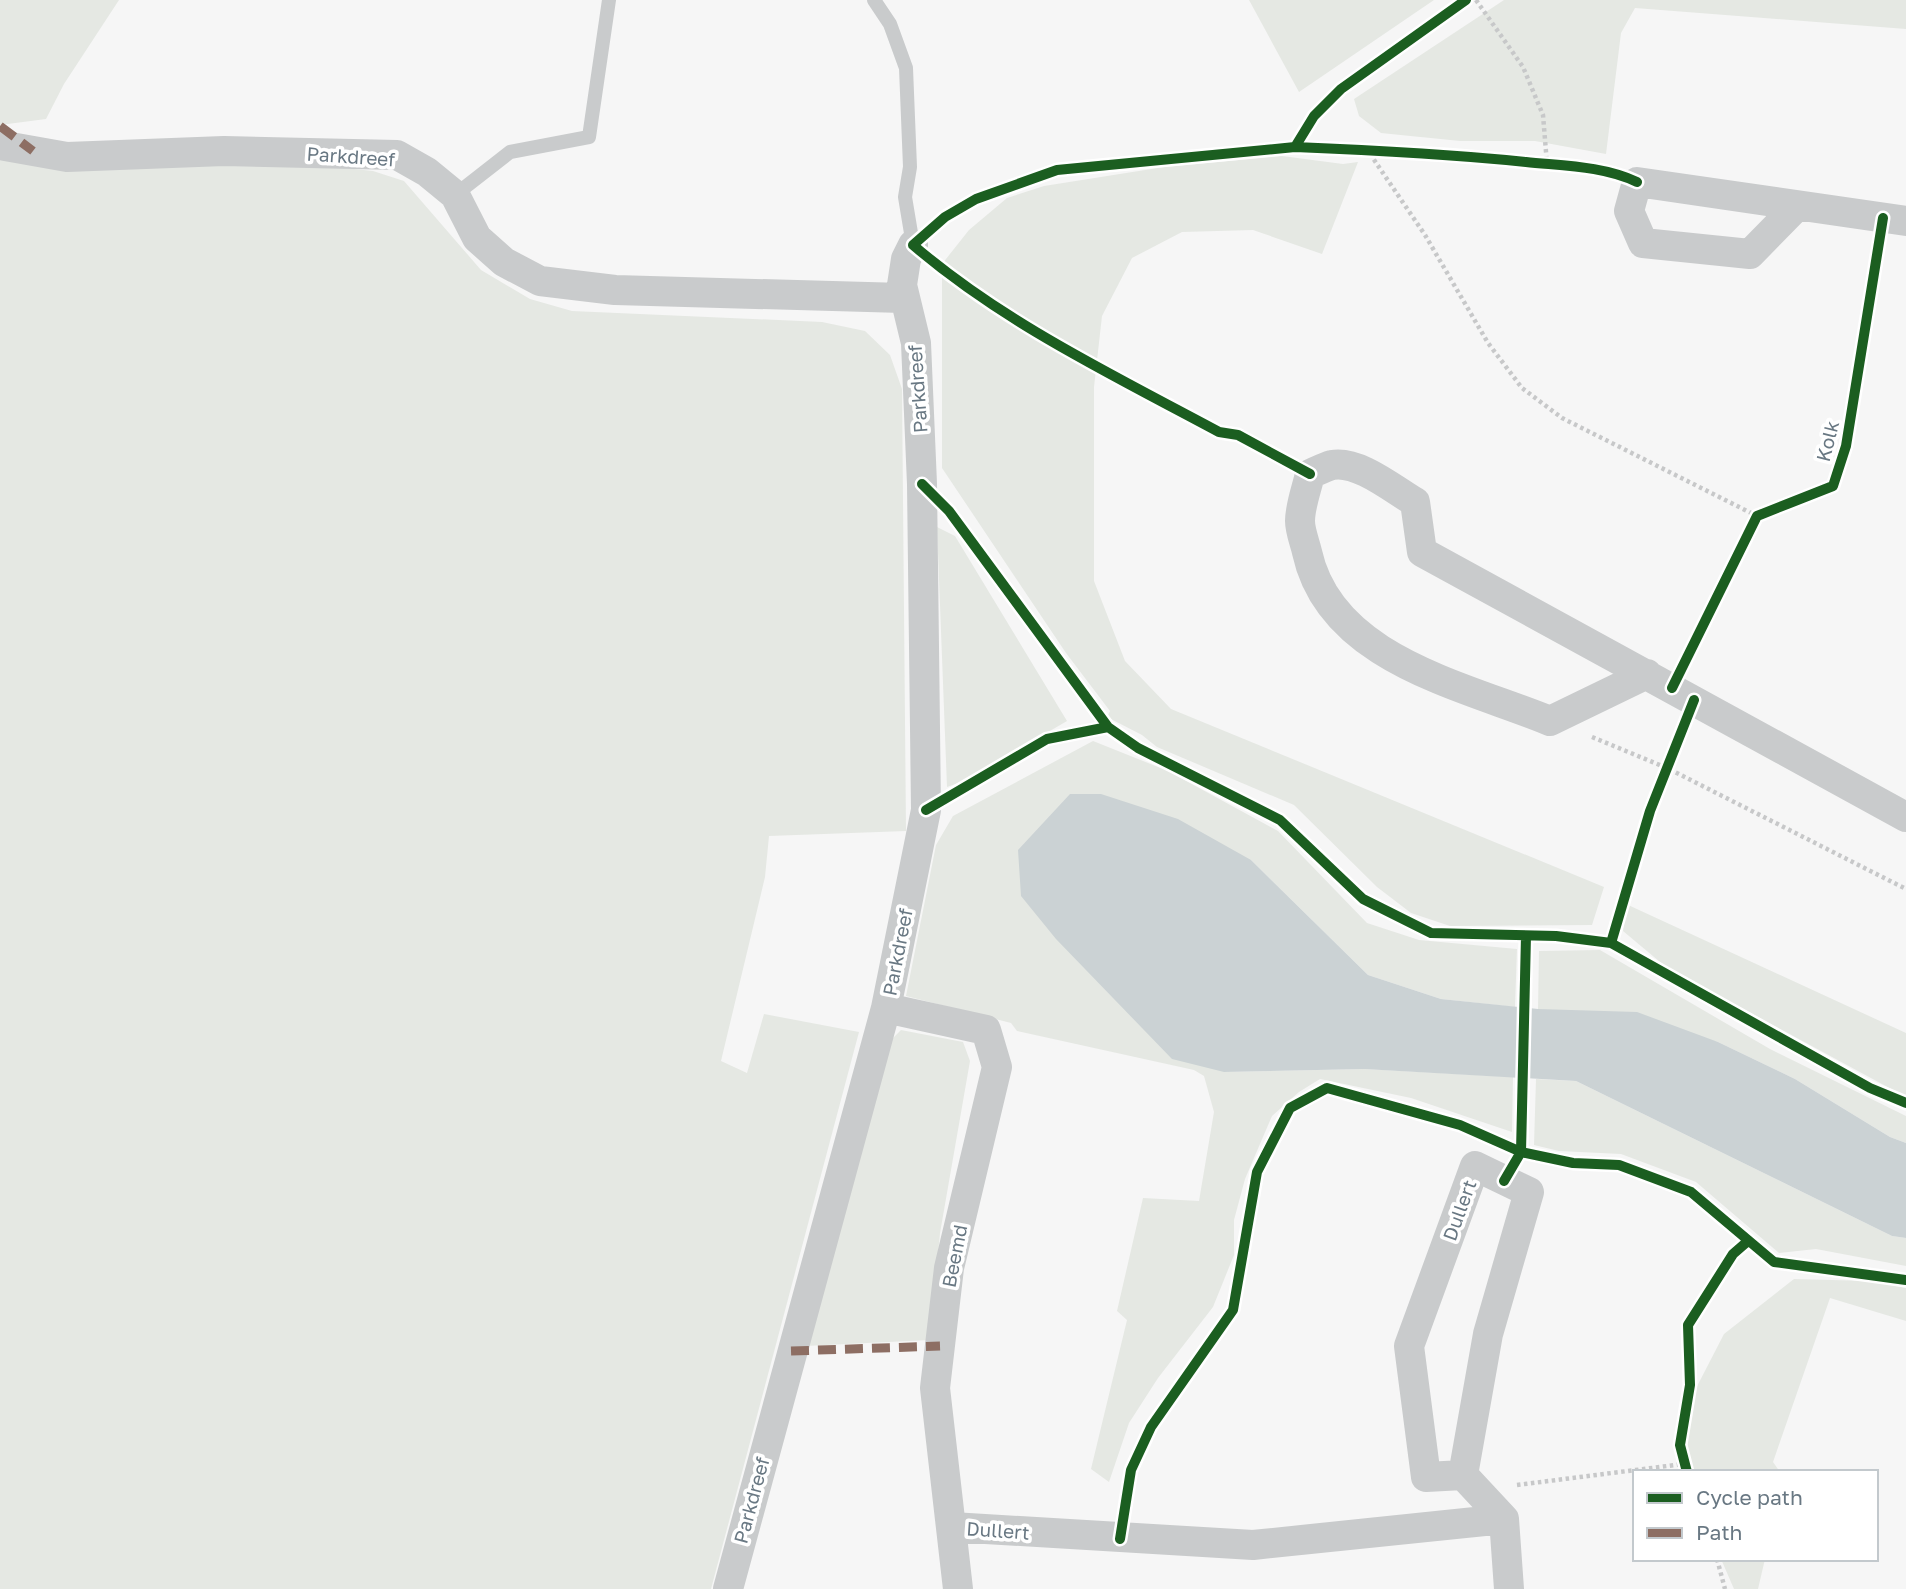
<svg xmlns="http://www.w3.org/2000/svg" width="1906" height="1589" viewBox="0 0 1906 1589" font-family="'Golos Text',sans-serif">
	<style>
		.green { fill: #e5e8e3 }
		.water { fill: #cbd2d4 }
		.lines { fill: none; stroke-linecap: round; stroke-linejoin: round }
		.path { stroke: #c7c8c9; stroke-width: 4.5; stroke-dasharray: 3.5 3.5; stroke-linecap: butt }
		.lane { stroke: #c9cbcc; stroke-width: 14 }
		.street { stroke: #c9cbcc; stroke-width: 30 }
		.quiet { stroke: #8d6e63; stroke-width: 9; stroke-dasharray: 18 9; stroke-linecap: butt }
		.cycleway-casing { stroke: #fff; stroke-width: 15 }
		.cycleway { stroke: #1b5e20; stroke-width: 10 }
		.labels { text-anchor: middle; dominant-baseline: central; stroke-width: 7; stroke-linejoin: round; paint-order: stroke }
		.street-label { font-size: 19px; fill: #697883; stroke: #fff }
	</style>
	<rect width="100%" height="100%" fill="#f6f6f6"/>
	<path class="green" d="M0 0H119L64 84 46 119 0 125Z
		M1249 0H1434L1299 92Z
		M1504 0H1906V29L1635 8 1621 33 1606 154 1535 141H1460L1381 133 1359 116 1354 99Z
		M0 150 306 164 373 171 404 181 481 270 530 299 572 311 822 322 865 331 890 355 902 389 906 831 769 836 765 877 721 1061 747 1073 764 1014 859 1032 711 1589H0Z
		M1282 156 1343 164 1358 162 1322 254 1253 230 1182 232 1132 258 1102 316 1094 387V581L1125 661 1171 709 1604 887 1592 925 1450 926 1411 913 1377 887 1294 805 1157 747 1142 735 1107 717 1110 711 1066 653 942 468V264L969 230 1007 198 1044 186 1164 167Z
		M937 527 955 536 1067 721 964 781 947 787Z
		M1093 741 1168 771 1278 831 1367 923 1419 940 1517 949 1515 1007 1441 999 1368 975 1251 860 1224 1072 1364 1069 1513 1077 1512 1132 1411 1098 1320 1079 1299 1092 1272 1116 1245 1179 1234 1220V1255L1213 1307 1158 1378 1129 1423 1109 1482 1091 1469 1127 1320 1117 1311 1143 1198 1199 1201 1214 1112 1204 1076 1194 1070 1017 1031 1011 1023 906 996 936 845 953 816Z
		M1626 904 1906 1033V1097L1666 967 1623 931Z
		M1600 950 1770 1049 1906 1116V1143L1890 1137 1795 1079 1718 1042 1538 1009 1539 951Z
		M901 1030 963 1042 970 1061 940 1233 930 1340 805 1346 892 1039Z
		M1536 1079 1576 1081 1892 1236 1906 1238V1266L1816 1249 1779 1253 1696 1182 1621 1154 1559 1151 1534 1145Z
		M1794 1279 1870 1281 1906 1288V1321L1830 1298 1773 1462 1780 1472H1689L1686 1462 1691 1398 1724 1334Z
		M1721 1559H1765L1758 1589H1734Z"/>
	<path class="water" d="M1070 794H1101L1178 819 1251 860 1368 975 1441 999 1538 1009 1637 1012 1718 1042 1795 1079 1890 1137 1906 1143V1238L1892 1236 1576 1081 1364 1069 1224 1072 1172 1059 1056 939 1021 896 1018 850Z"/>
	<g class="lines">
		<path class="path" d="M1476 0 1523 67 1543 115 1547 164
			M1366 148 1425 235 1488 343 1522 388 1562 418 1757 516
			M1687 659 1757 516 1833 486 1846 446 1878 250
			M1592 737 1667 768 1906 889
			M1537 1156 1573 1163 1619 1165 1691 1192 1774 1262 1906 1280
			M1687 1472 1680 1445 1690 1385 1688 1325 1733 1254 1748 1241
			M1517 1485 1683 1464
			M1126 1504 1131 1470 1151 1427 1233 1310 1257 1172 1290 1108 1327 1088 1477 1132
			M1717 1559 1725 1589"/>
		<path class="lane" d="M874 0 890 24 906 68 910 167 905 197 913 245
			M455 195 510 152 589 137 609 0"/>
		<path class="street" d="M0 143 5 146 67 157 224 151 397 155 427 172 455 195 477 238 504 262 540 281 615 290 903 298
			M1797 206 1750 254 1643 243 1629 211 1637 182 1906 221
			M1647 674 1550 721C1462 685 1330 659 1307 552 1305 543 1300 531 1300 521 1300 506 1307 488 1310 474 1317 471 1325 467 1332 465 1358 460 1393 489 1415 502L1422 552 1906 817
			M886 1008 986 1030 997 1067 949 1268 935 1388 958 1589
			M1475 1166 1529 1192 1488 1334 1463 1475 1426 1477 1409 1346Z
			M1463 1475 1504 1519 1509 1589
			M952 1527 1253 1545 1504 1519
			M728 1589 886 1008 926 810 922 484 916 343 902 285 906 259 913 245"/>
		<path class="quiet" d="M0 126 33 151
			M791 1351 940 1346"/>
		<defs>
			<path id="cycleway" d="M1295 147C1372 150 1449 154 1526 162 1564 166 1603 166 1637 182
				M1310 474 1238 435 1219 432C1113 375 1004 323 913 245L945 217 976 199 1057 170 1295 147 1314 116 1341 89 1466 0
				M922 484 949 511 1108 727 1138 748 1280 820 1363 899 1431 933 1556 936 1611 943 1870 1088 1906 1103
				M1672 688 1757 516 1833 486 1846 446 1883 218
				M926 810 1047 739 1108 727
				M1611 943 1650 811 1694 700
				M1504 1181 1521 1152 1526 936
				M1687 1472 1680 1445 1690 1385 1688 1325 1733 1254 1748 1241
				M1120 1539 1131 1470 1151 1427 1233 1310 1257 1172 1290 1108 1327 1088 1460 1125 1521 1152 1573 1163 1619 1165 1691 1192 1774 1262 1906 1280"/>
		</defs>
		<use href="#cycleway" class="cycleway-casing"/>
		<use href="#cycleway" class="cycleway"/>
	</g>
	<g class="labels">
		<g class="street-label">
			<text transform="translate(351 156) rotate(4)">Parkdreef</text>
			<text transform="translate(917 389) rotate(-94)">Parkdreef</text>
			<text transform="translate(1827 441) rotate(-76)">Kolk</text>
			<text transform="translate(897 952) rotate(-79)">Parkdreef</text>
			<text transform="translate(1459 1210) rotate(-70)">Dullert</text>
			<text transform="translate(954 1256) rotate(-79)">Beemd</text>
			<text transform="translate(751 1500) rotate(-75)">Parkdreef</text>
			<text transform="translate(998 1530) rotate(4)">Dullert</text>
		</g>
	</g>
	<rect x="1633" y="1470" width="245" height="91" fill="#ffffff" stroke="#c3c9cd" stroke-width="2"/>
	<rect x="1647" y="1493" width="35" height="10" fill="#1b5e20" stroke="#c3c9cd" stroke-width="2"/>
	<text x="1696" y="1505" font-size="21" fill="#697883">Cycle path</text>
	<rect x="1647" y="1528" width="35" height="10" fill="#8d6e63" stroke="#c3c9cd" stroke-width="2"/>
	<text x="1696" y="1540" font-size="21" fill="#697883">Path</text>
</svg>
